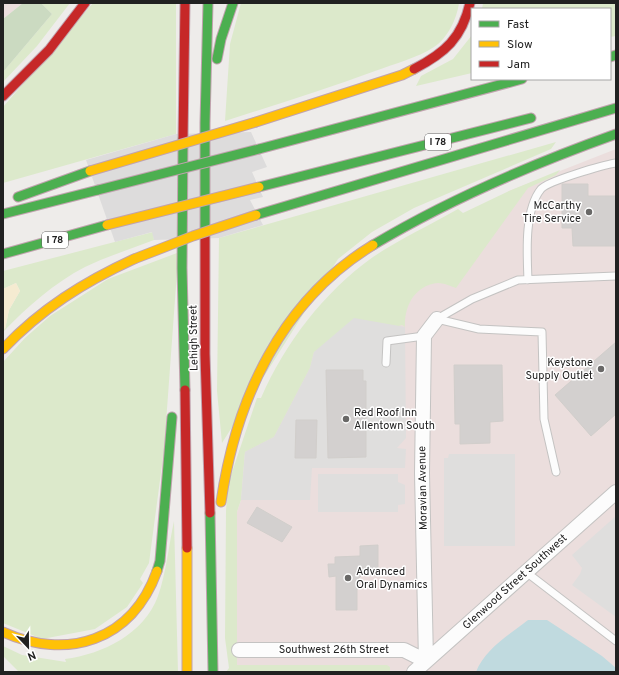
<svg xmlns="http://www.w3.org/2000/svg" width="619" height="675" viewBox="0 0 619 675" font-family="Overpass,sans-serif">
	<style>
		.commercial { fill: #ebdedd }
		.grass { fill: #dce9cb }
		.forest { fill: #cbdac1 }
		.sand { fill: #f5ebd1 }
		.parking { fill: #dfdedd; fill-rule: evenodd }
		.water { fill: #c0dadf }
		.pier { fill: #dddcdc }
		.building { fill: #d3d0cf; stroke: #d1cecb }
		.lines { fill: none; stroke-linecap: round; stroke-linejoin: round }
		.lane-casing { stroke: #c4c3c2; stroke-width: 9 }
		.street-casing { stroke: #c4c3c2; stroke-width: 16 }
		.fast-casing { stroke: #c1a2ae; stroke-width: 11 }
		.slow-casing { stroke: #c1a2ae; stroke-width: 11 }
		.jam-casing { stroke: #c1a2ae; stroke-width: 11 }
		.lane { stroke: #fcfcfc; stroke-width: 7 }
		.street { stroke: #fcfcfc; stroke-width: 14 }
		.fast { stroke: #4caf50; stroke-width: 9 }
		.slow { stroke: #ffc107; stroke-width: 9 }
		.jam { stroke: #c62828; stroke-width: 9 }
		.fast-bridge-casing { stroke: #c1a2ae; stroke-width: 11; stroke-linecap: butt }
		.slow-bridge-casing { stroke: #c1a2ae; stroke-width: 11; stroke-linecap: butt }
		.fast-bridge { stroke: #4caf50; stroke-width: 9 }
		.slow-bridge { stroke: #ffc107; stroke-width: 9 }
		.poi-dot { fill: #696867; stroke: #fff; stroke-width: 1.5 }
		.labels { text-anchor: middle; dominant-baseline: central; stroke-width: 3; stroke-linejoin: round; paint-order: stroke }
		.shield { fill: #fff; stroke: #646464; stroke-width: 1 }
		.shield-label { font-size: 10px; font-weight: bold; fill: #212121 }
		.poi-label { font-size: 11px; fill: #212121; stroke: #fff; text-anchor: end }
		.street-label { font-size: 11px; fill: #212121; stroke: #fff }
	</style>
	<rect width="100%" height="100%" fill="#eeecea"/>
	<path class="commercial" d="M3 3H23L3 19Z
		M616 149V672L237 670V512L241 500 245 452 314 352 509 191Z"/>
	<path class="grass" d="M41 3H70L37 46 3 82V72L52 14Z
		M93 3H176V134L3 183V107Z
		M241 3H459C457 18 448 38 434 47 417 58 394 64 375 71 326 89 275 105 225 121L230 44Z
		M483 3H616V36L610 37V9H482Z
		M472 35V73L416 86 421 76 453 59Z
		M556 142 551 149 414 208 372 232 338 259 222 443 217 391 219 238Z
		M560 170 556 175 528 188 456 288C451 286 443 283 438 283 415 285 404 306 405 327L402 325 314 352 310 368 274 437 245 452 241 500 237 512V665H387L390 667V672H226L229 668 225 638 226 511 228 484 257 398H261C285 343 324 292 373 257 400 239 430 225 458 209L463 213 509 191Z
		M153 232 154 240C131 249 108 256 85 267 54 283 27 307 3 332V325L5 329 9 310 20 291 16 283 3 289V271Z
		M177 253V272L164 450 149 563 140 579 143 583 127 607 95 629 42 639 3 623V362L25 338 50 316 108 279Z
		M174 521 178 672H19L3 656V646L22 655 66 662 65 659C103 654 144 634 158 596 166 574 169 544 174 521Z"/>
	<path class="forest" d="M23 3H41L52 14 3 72V19Z"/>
	<path class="sand" d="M16 283 20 291 9 310 5 330 3 325V289Z"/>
	<path class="parking" d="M354 318 405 327 406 438 397 448 406 449 405 468H312L310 500H241L245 452 274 437 310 368 314 352ZM326 370H363V381H366V457H328ZM296 420 317 421 316 458H295Z
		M449 454H515V546H444V458H448Z
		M398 474V482L405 485V504L398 505V512H318V474Z
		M616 516V617L572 585 580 574 582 568 572 555Z"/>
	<path class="water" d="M528 620H547L602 656 616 668V672H476C485 649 509 635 528 620Z"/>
	<path class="pier" d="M251 132 267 167 252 172 263 197 250 200 263 225 219 238 154 240 152 232 115 242 86 160 176 134Z"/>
	<path class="building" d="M562 184H588V196H616V246H573L572 228H562Z
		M616 342V414L591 436 555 395Z
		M454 365H502L503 421 490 422V443L460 444V424H455Z
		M326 370H363V381H366V457L328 458Z
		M296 420H317L316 458H295Z
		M257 507 292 527 282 542 247 523Z
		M378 545V575H362L357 580V610H336V576L329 577 328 564H335V557L360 556V546Z"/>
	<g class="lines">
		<defs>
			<path id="lane" d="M528 280C527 254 524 210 541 189 548 181 603 165 616 163
				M437 319 479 329 542 332 544 419 556 472
				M437 319 472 299 518 280 616 276
				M386 363 387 341 424 336
				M526 572 616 641"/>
			<path id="street" d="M239 650H404L426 661 422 473 424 336 437 319
				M414 672 616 492"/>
			<path id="fast" d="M610 57 616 55
				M217 59 221 39 233 3
				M183 139 182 268 185 390
				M259 149 522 79
				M259 187 531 118
				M18 197 90 171
				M3 214 98 190
				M256 215 616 108
				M205 233V123L208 3
				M373 245C450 199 532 164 616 134
				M3 254 107 225
				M210 513 213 672
				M157 571 160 561 172 417"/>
			<path id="slow" d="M256 122 402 75 414 69
				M3 349C41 309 84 282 134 259
				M221 502C236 399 281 301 373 245
				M187 548V672
				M3 632C67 661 132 641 157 571"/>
			<path id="jam" d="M414 69C445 53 462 38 470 3
				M3 96 49 50 85 3
				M183 139 185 3
				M205 233V354L210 513
				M185 390 187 548"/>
		</defs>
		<use href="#lane" class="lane-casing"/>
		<use href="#street" class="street-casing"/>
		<use href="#fast" class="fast-casing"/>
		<use href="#slow" class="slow-casing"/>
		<use href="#jam" class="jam-casing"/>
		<use href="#lane" class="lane"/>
		<use href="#street" class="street"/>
		<use href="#fast" class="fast"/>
		<use href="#slow" class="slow"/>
		<use href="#jam" class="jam"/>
		<defs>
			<path id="fast-bridge" d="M98 190 259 149"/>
			<path id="slow-bridge" d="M90 171 256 122
				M107 225 259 187
				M134 259 193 236 256 215"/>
		</defs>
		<use href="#fast-bridge" class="fast-bridge-casing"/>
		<use href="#slow-bridge" class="slow-bridge-casing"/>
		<use href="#fast-bridge" class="fast-bridge"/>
		<use href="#slow-bridge" class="slow-bridge"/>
	</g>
	<g class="poi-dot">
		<circle cx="589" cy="212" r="4"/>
		<circle cx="601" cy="369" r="4"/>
		<circle cx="346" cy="419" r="4"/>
		<circle cx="348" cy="578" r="4"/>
	</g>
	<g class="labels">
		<g class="shield">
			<rect x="425" y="134" width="26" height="16" rx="3"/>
			<rect x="42" y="232" width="26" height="16" rx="3"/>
		</g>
		<g class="shield-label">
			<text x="438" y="142">I 78</text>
			<text x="55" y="240">I 78</text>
		</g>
		<g class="poi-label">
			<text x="581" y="206">McCarthy<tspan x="581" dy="13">Tire Service</tspan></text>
			<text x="593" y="363">Keystone<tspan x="593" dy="13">Supply Outlet</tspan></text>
			<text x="354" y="413" text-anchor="start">Red Roof Inn<tspan x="354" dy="13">Allentown South</tspan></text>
			<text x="356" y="572" text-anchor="start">Advanced<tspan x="356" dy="13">Oral Dynamics</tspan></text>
		</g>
		<g class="street-label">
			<text transform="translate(194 338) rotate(-91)">Lehigh Street</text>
			<text transform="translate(423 488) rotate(-91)">Moravian Avenue</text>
			<text transform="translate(515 582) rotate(-42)">Glenwood Street Southwest</text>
			<text x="334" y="650">Southwest 26th Street</text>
		</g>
	</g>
	<rect width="619" height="675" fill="none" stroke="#212121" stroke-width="8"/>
	<rect x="471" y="8" width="140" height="72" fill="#ffffff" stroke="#a6a6a6"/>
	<rect x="479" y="21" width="20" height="6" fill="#4caf50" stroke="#a6a6a6"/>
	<text x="507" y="28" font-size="12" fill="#212121">Fast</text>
	<rect x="479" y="41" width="20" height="6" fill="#ffc107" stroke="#a6a6a6"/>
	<text x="507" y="48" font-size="12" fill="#212121">Slow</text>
	<rect x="479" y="61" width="20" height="6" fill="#c62828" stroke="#a6a6a6"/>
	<text x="507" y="68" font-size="12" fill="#212121">Jam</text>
	<g transform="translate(28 647) rotate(158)" stroke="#ffffff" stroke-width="3" paint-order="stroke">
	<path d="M0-3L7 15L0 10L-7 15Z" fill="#212121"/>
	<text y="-6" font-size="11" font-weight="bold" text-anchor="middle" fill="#212121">N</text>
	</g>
</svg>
